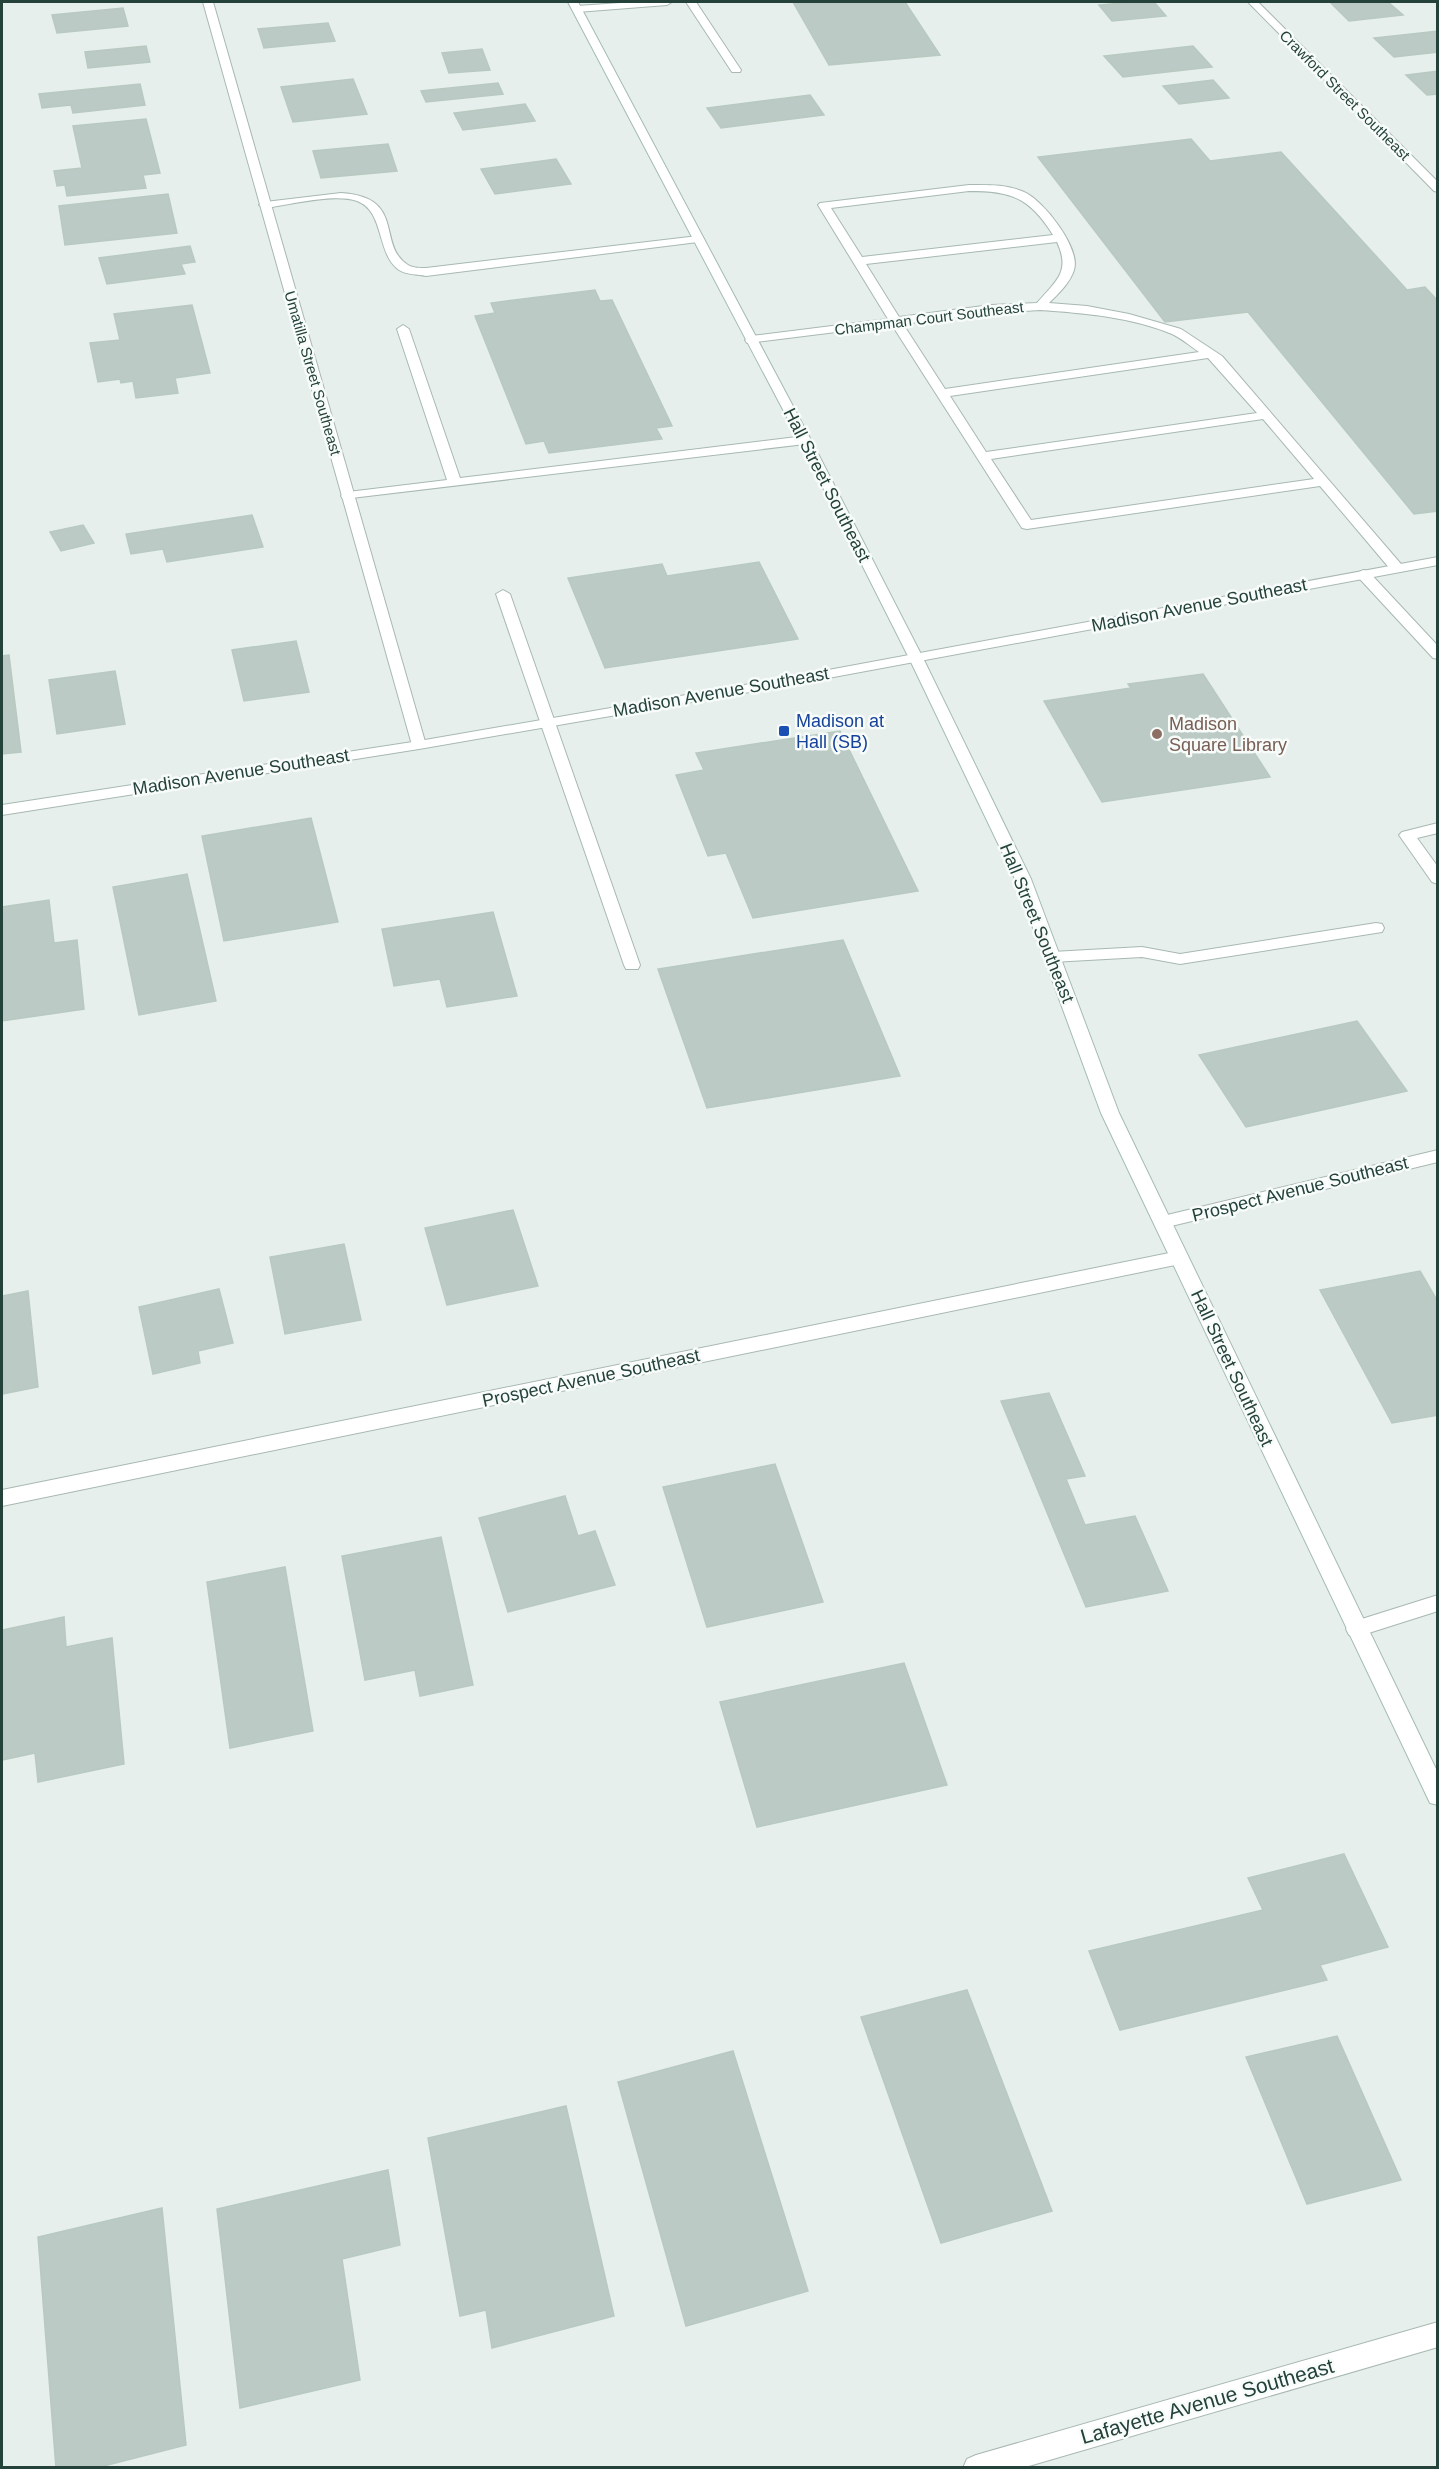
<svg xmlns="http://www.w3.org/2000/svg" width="1439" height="2469" viewBox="0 0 1439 2469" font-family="Helvetica,sans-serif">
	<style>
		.building { fill: #bbcac4; stroke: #b8c9c2; stroke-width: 1.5 }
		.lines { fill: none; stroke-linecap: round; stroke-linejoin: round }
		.service-casing { stroke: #a8b8b2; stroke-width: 2 }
		.minor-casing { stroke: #a8b8b2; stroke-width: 2 }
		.tertiary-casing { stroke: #a8b8b2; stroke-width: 2 }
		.secondary-casing { stroke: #a4bbb3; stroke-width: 2 }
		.service { fill: #fff; fill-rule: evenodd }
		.minor { fill: #fff; fill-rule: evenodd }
		.tertiary { fill: #fff; fill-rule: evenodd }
		.secondary { fill: #fff; fill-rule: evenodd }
		.transit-dot { fill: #1a4fb4; stroke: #f7fbf9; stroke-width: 2 }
		.education-dot { fill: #8d6e63; stroke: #f7fbf9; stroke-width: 2 }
		.labels { text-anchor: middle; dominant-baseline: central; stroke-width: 5; stroke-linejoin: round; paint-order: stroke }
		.far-street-label { font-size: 15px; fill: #24423a; stroke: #f7fbf9 }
		.street-label { font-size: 18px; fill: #24423a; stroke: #f7fbf9 }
		.transit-label { font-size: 18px; fill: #164399; stroke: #f7fbf9; text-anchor: start }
		.education-label { font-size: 18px; fill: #785e54; stroke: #f7fbf9; text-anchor: start }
		.near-street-label { font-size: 21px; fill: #24423a; stroke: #f7fbf9 }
	</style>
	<rect width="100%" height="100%" fill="#e6efeb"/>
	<path class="building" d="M793 2H905L940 55 829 65Z
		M1133 2H1154L1166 16 1112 21 1099 5Z
		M1344 2H1388L1403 15 1349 21 1331 3Z
		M123 8 128 26 57 33 52 15Z
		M328 23 335 41 264 48 258 29Z
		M1438 31V52L1394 57 1374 38Z
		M146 46 150 62 88 68 85 52Z
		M1193 46 1212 67 1123 77 1104 56Z
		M482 49 490 70 449 73 442 53Z
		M1438 71V94L1427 95 1406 75Z
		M353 79 367 114 293 122 281 87Z
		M1213 80 1229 98 1179 104 1163 86Z
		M498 83 503 94 426 102 421 91Z
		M140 84 145 105 73 113 71 105 42 108 39 94Z
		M810 95 824 115 721 128 707 108Z
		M525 104 535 121 463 130 454 113Z
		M146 119 160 173 143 175 146 188 67 196 65 185 57 186 54 171 82 168 73 126Z
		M1191 139 1210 161 1281 152 1407 290 1425 287 1438 301V511L1414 514 1248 312 1165 322 1038 157Z
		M388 144 397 171 321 178 313 151Z
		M556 159 571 184 495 194 481 169Z
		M168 194 177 233 65 245 59 206Z
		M190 246 195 262 181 264 185 274 107 284 99 258Z
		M595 290 600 301 612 300 672 426 656 428 662 439 549 453 544 441 526 444 475 316 495 313 491 303Z
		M192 305 210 373 175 378 178 393 136 398 133 381 121 383 120 379 98 382 90 343 120 340 114 314Z
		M252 515 263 547 167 562 163 549 131 554 126 534Z
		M83 525 94 543 61 551 50 532Z
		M759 562 798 639 605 668 568 578 662 564 667 576Z
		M296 641 309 692 244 701 232 650Z
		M9 655 21 752 2 754V656Z
		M115 671 125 724 57 734 49 680Z
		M1203 674 1270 777 1102 802 1044 701 1131 688 1128 684Z
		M840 731 918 891 753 918 726 853 708 856 676 775 704 770 696 753Z
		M311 818 338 922 224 941 202 836Z
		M187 874 216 1001 139 1015 113 887Z
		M49 900 54 943 77 940 84 1009 2 1021V907Z
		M493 912 517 996 447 1007 440 979 394 986 382 929Z
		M843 940 900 1076 707 1108 658 969Z
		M1357 1021 1407 1091 1246 1127 1199 1055Z
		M513 1210 538 1286 447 1305 425 1228Z
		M344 1244 361 1320 285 1334 270 1257Z
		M1420 1271 1438 1302V1415L1392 1423 1320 1290Z
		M219 1289 233 1343 198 1351 200 1363 153 1374 139 1307Z
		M28 1291 38 1387 2 1394V1296Z
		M1049 1393 1085 1476 1066 1479 1085 1525 1135 1516 1168 1591 1086 1607 1001 1401Z
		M775 1464 823 1602 707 1627 663 1487Z
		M565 1496 578 1536 595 1531 615 1585 508 1612 479 1518Z
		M441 1537 473 1685 420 1696 415 1670 365 1680 342 1556Z
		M285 1567 313 1731 230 1748 207 1582Z
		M64 1617 66 1647 112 1638 124 1764 38 1782 35 1753 2 1760V1630Z
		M904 1663 947 1785 757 1827 720 1702Z
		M1344 1854 1388 1947 1320 1965 1327 1980 1120 2030 1089 1951 1263 1910 1248 1878Z
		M967 1990 1052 2211 941 2243 861 2017Z
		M1337 2036 1401 2180 1307 2204 1246 2057Z
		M733 2051 808 2291 686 2326 618 2082Z
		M566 2106 614 2316 492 2348 486 2310 460 2316 428 2138Z
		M388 2170 400 2245 342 2259 360 2380 240 2408 217 2209Z
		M162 2208 186 2445 96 2468H56L38 2237Z"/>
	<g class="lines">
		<defs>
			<path id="service" d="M635 2H672L667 5 577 12 572 9 577 6Z
				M686 2H696L741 70 740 72H732Z
				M969 185C987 185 1007 184 1024 192 1043 200 1081 248 1074 270 1070 283 1058 294 1049 303L1087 306 1129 314 1181 329 1222 356 1401 564 1403 567 1401 570H1391L1320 486 1027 529 1022 528 892 325 747 343 745 340 751 336 888 319 818 205 820 203ZM969 191C1012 191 1030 198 1053 235L862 257 831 208ZM1057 242C1071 272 1056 281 1037 303L991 305 899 317 866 264ZM1040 310C1084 313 1131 317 1172 334 1181 338 1190 346 1199 352L945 389 903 324 991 313ZM1208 358 1257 413 986 452 950 396ZM1263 419 1314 479 1031 520 991 459Z
				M341 193C407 197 376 245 408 265 413 268 420 268 426 268L698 236 704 239 698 242 426 276C418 274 406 275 399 270 376 254 385 211 357 201 334 193 289 205 265 208L259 205 265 202Z
				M403 325 409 329 460 478 805 436 811 440 805 444 343 499 341 496 343 493 348 492 447 480 397 329Z
				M1363 570 1368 571 1438 646V659L1433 658 1358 577 1356 574Z
				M503 590 510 594 640 965 638 969H626L624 965 496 594Z
				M1438 823V833L1417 838 1438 867V884L1432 882 1399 835 1402 832Z
				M1376 923 1382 924 1384 928 1382 932 1180 964 1142 957 1052 962 1046 961 1044 957 1046 953 1052 952 1142 947 1180 954Z
				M1438 1595V1611L1356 1637 1349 1635 1346 1629 1349 1623Z"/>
			<path id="minor" d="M203 2H213L426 745 424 748H414L412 745Z
				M1248 2H1258L1438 182V192L1434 191Z
				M1438 1150V1162L1163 1228 1157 1227 1154 1222 1157 1217 1163 1216Z
				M1179 1251 1185 1253 1188 1258 1185 1263 2 1506V1490Z"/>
			<path id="tertiary" d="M1438 557V565L796 684 419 749 2 815V805L419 741 796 676Z
				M1438 2322V2347L1022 2468H963L967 2459 976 2455Z"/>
			<path id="secondary" d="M568 2H578L811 440 923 658 1031 879 1119 1113 1438 1773V1805L1430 1803 1101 1113 1015 879 909 658 799 440Z"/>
		</defs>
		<use href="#service" class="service-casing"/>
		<use href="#minor" class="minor-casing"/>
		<use href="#tertiary" class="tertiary-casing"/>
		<use href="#secondary" class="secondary-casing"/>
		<use href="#service" class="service"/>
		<use href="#minor" class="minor"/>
		<use href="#tertiary" class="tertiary"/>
		<use href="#secondary" class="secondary"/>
	</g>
	<rect class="transit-dot" x="778" y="725" width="12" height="12" rx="3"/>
	<circle class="education-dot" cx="1157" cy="734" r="6"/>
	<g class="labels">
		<g class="far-street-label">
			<text transform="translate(1345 95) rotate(45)">Crawford Street Southeast</text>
			<text transform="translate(929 318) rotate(-7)">Champman Court Southeast</text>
			<text transform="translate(313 373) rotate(74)">Umatilla Street Southeast</text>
		</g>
		<g class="street-label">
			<text transform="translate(827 485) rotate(63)">Hall Street Southeast</text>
			<text transform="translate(1199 605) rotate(-11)">Madison Avenue Southeast</text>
			<text transform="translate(721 692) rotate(-10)">Madison Avenue Southeast</text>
			<text transform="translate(241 772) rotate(-9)">Madison Avenue Southeast</text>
			<text transform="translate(1037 923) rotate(68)">Hall Street Southeast</text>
			<text transform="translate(1300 1189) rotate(-14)">Prospect Avenue Southeast</text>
			<text transform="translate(1232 1368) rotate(65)">Hall Street Southeast</text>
			<text transform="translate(591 1378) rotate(-12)">Prospect Avenue Southeast</text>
		</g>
		<g class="transit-label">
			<text x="796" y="721">Madison at<tspan x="796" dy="21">Hall (SB)</tspan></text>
		</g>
		<g class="education-label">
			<text x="1169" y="724">Madison<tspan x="1169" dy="21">Square Library</tspan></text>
		</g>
		<g class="near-street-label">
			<text transform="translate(1207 2401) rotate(-16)">Lafayette Avenue Southeast</text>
		</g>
	</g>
	<rect width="1439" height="2469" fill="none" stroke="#24423a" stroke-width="6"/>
</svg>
